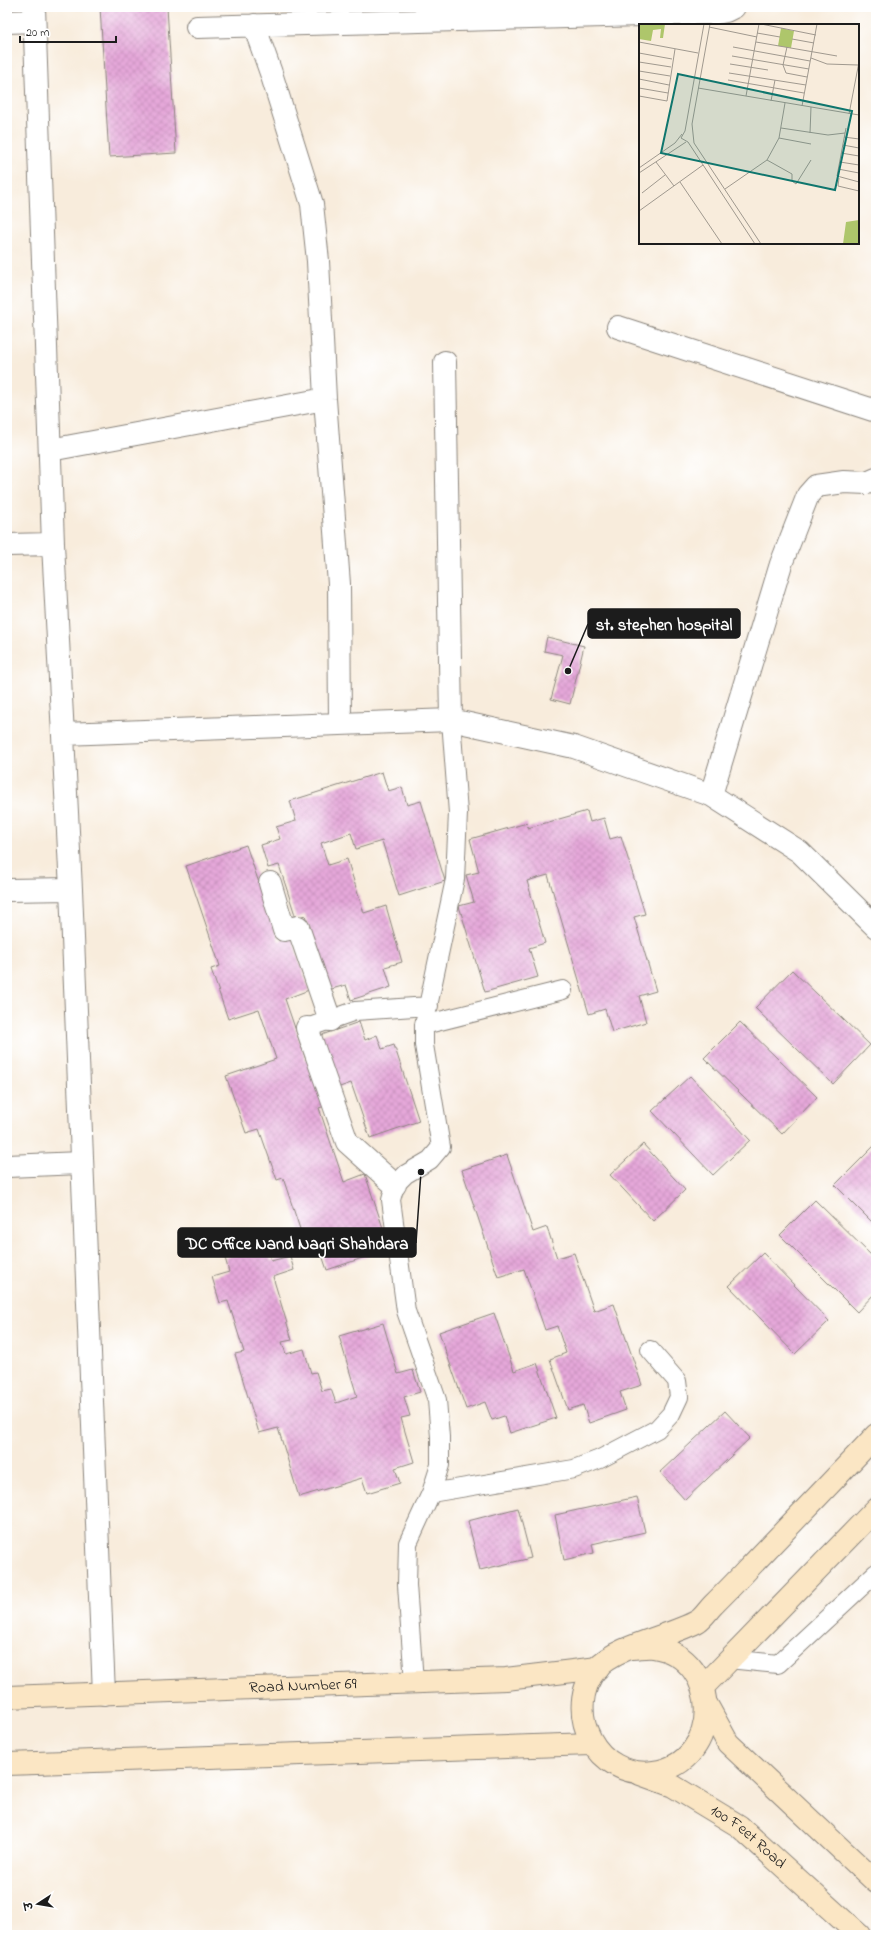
<svg xmlns="http://www.w3.org/2000/svg" width="883" height="1942" viewBox="0 0 883 1942" font-family="'Indie Flower','Playpen Sans Deva',sans-serif">
	<style>
		.building { fill: url(#building-cross-hatch) }
		.lines { fill: none; stroke-linecap: round; stroke-linejoin: round }
		.lane-casing { stroke: #8a847c; stroke-width: 20 }
		.street-casing { stroke: #8a847c; stroke-width: 24 }
		.secondary-casing { stroke: #8a847c; stroke-width: 24 }
		.lane { stroke: #fff; stroke-width: 18 }
		.street { stroke: #fff; stroke-width: 22 }
		.secondary { stroke: #fbe6c4; stroke-width: 22 }
		.labels { text-anchor: middle; dominant-baseline: central; stroke-width: 3; stroke-linejoin: round; paint-order: stroke }
		.street-label { font-size: 16px; fill: #1c1c1c; stroke: #fff }
		.inset-road { fill: none; stroke: #a0998f; stroke-width: 1 }
		.view { fill: #0f766e; fill-opacity: 0.15; stroke: #0f766e; stroke-width: 2 }
		.inset-edge { fill: none; stroke: #1c1c1c; stroke-width: 2 }
		.leader { fill: none; stroke: #1c1c1c; stroke-width: 1.5 }
		.callout-dot { fill: #1c1c1c; stroke: #fff; stroke-width: 1.5 }
		.callout { fill: #1c1c1c; stroke: #1c1c1c; stroke-width: 1.5 }
		.callout-label { font-size: 17px; text-anchor: middle; font-weight: bold; fill: #fff }
	</style>
	<defs>
		<pattern id="building-cross-hatch" width="8" height="8" patternUnits="userSpaceOnUse"><rect width="8" height="8" fill="#e5a7d9"/><path d="M0 0l8 8M0 8l8-8" fill="none" stroke="#c48fba"/></pattern>
	</defs>
	<rect width="100%" height="100%" fill="#fff"/>
	<filter id="ink" filterUnits="userSpaceOnUse"><feTurbulence type="fractalNoise" baseFrequency=".025" numOctaves="2"/><feDisplacementMap in="SourceGraphic" scale="8" xChannelSelector="R" yChannelSelector="G"/><feConvolveMatrix kernelMatrix="1 2 1 2 8 2 1 2 1" color-interpolation-filters="sRGB"/></filter>
	<filter id="wash" filterUnits="userSpaceOnUse"><feTurbulence type="fractalNoise" baseFrequency=".012" numOctaves="4" result="noise"/><feDisplacementMap in="SourceGraphic" scale="16" xChannelSelector="R" yChannelSelector="G"/><feGaussianBlur stdDeviation="0.9" result="paint"/><feColorMatrix in="noise" values="0 0 0 0 0 0 0 0 0 0 0 0 0 0 0 0 0 1.4 0 .05"/><feComposite in="paint" operator="in"/></filter>
	<g filter="url(#wash)">
		<rect width="100%" height="100%" fill="#f8ecdc"/>
		<g id="blocks">
			<path class="building" d="M100 7H167L176 153 109 157Z
				M547 637 584 646 570 704 551 699 563 655 544 651Z
				M382 772 388 791 402 787 407 805 421 801 445 881 399 896 382 841 356 849 351 833 321 843 328 865 347 859 364 913 386 906 402 962 385 967 391 987 351 1000 346 985 328 990 305 915 296 918 279 865 268 868 261 845 280 839 276 827 296 821 290 801Z
				M587 811 590 822 604 818 610 839 621 836 645 914 634 917 656 991 639 996 646 1022 612 1032 605 1009 589 1014 548 875 527 881 545 943 529 948 538 977 485 992 459 906 474 902 466 875 479 872 470 839 527 823 528 828Z
				M246 845 279 941 291 936 309 990 285 999 306 1060 314 1057 330 1104 319 1108 344 1182 365 1174 383 1228 370 1233 377 1253 327 1270 315 1234 303 1238 283 1178 277 1180 259 1129 246 1133 226 1076 276 1059 259 1009 228 1019 211 969 220 966 186 866Z
				M792 970 870 1045 833 1084 755 1008Z
				M359 1022 365 1040 377 1035 382 1049 394 1045 419 1121 370 1138 351 1083 334 1089 316 1037Z
				M740 1022 817 1097 782 1134 704 1058Z
				M690 1076 750 1140 713 1175 652 1111Z
				M643 1144 685 1190 653 1221 610 1175Z
				M874 1146 876 1149V1226L835 1185Z
				M507 1155 533 1232 547 1227 557 1258 574 1253 594 1311 614 1304 642 1385 620 1392 626 1410 589 1423 583 1405 568 1410 550 1359 566 1353 557 1326 545 1330 524 1269 498 1277 462 1170Z
				M815 1200 876 1260V1292L857 1312 780 1235Z
				M266 1245 271 1261 290 1256 294 1270 273 1277 292 1340 282 1342 286 1354 304 1349 311 1373 316 1372 322 1391 331 1389 336 1403 357 1396 339 1336 383 1323 398 1374 413 1370 420 1392 404 1397 410 1416 401 1418 414 1462 395 1468 400 1483 367 1493 362 1478 299 1497 278 1428 259 1433 235 1354 244 1352 228 1301 220 1303 212 1277 229 1272 225 1258Z
				M763 1253 829 1321 795 1354 729 1286Z
				M494 1313 514 1371 537 1363 556 1418 510 1433 504 1416 492 1420 485 1402 466 1409 439 1332Z
				M725 1411 750 1438 685 1500 660 1472Z
				M637 1497 645 1532 592 1544 594 1553 564 1560 555 1515Z
				M518 1508 531 1558 480 1570 468 1521Z"/>
		</g>
	</g>
	<g filter="url(#ink)">
		<use href="#blocks" fill-opacity="0" stroke="#8a847c" stroke-width="1"/>
		<g class="lines">
			<defs>
				<path id="lane" d="M424 1025 563 990
					M307 1028 355 1011 429 1006
					M431 1493 574 1469 600 1459 657 1429 671 1414 679 1397 677 1381 650 1350
					M729 1659 778 1664 876 1573
					M414 1682 407 1585 408 1543 431 1493 440 1465V1437L437 1400 406 1311 391 1200 395 1185 406 1174 430 1160 441 1147 424 1045V1025L455 879 458 813 451 720"/>
				<path id="street" d="M34 7 53 544 71 889 104 1694
					M7 22 34 21
					M254 25 271 73 312 204 318 261 325 399 339 584 340 724
					M197 27 716 13 726 11 734 7
					M618 327 876 411
					M445 362 451 720
					M50 450 325 399
					M7 545 53 544
					M63 734 451 720 574 747 711 795 800 852 876 927
					M711 795 781 564 808 495 816 486 844 482 867 483 876 479
					M270 883 284 930 298 927 330 1020
					M7 890 71 889
					M307 1028 347 1142 395 1185
					M7 1166 81 1163"/>
				<g id="secondary">
					<path d="M632 1648C639 1648 647 1646 654 1647 723 1658 723 1762 654 1772 597 1780 561 1711 597 1668 615 1646 672 1636 698 1621 704 1617 708 1610 713 1605 724 1594 735 1583 746 1571 789 1526 833 1481 876 1435"/>
					<path d="M703 1687 876 1509"/>
					<path id="s1" d="M7 1697 506 1679 598 1668"/>
					<path d="M707 1705 728 1743 876 1882"/>
					<path d="M7 1764 592 1744"/>
					<path id="s2" d="M640 1774 673 1786 739 1826 859 1935"/>
				</g>
			</defs>
			<use href="#lane" class="lane-casing"/>
			<use href="#street" class="street-casing"/>
			<use href="#secondary" class="secondary-casing"/>
			<use href="#lane" class="lane"/>
			<use href="#street" class="street"/>
			<use href="#secondary" class="secondary"/>
		</g>
	</g>
	<g class="labels">
		<g class="street-label">
			<text stroke="none"><textPath href="#s1" startOffset="296">Road Number 69</textPath></text>
			<text stroke="none"><textPath href="#s2" startOffset="126">100 Feet Road</textPath></text>
		</g>
	</g>
	<g transform="translate(639 24)">
		<rect width="220" height="220" fill="#f8ecdc"/>
		<path d="M0 0H26L24 14H21L22 5 14 6 12 17 0 15ZM220 196V220H204L207 198Z" fill="#aec66b"/>
		<path d="M142 4 155 7 152 24 139 22Z" fill="#aec66b"/>
		<path class="inset-road" d="M65 0 46 107 42 114 49 118 116 220M71 0 53 100 55 119 122 220M122 0 177 11M70 3 118 13M118 9 141 13M153 15 175 19M0 18 59 29M117 18 198 32M94 23 171 37M148 23 144 41 147 49 168 53M0 29 33 35M93 32 170 45M172 34 188 40 219 41M0 38 32 43M91 40 129 46M0 47 31 52M90 49 167 61M0 55 30 61M89 56 165 69M0 64 29 69M59 64 220 91M0 72 28 77 36 25M107 72 120 0M132 77 136 56M163 82 178 0M210 90 220 38M142 104 189 111 206 109M207 104 198 152 220 158M171 109 172 83M205 113 220 115M140 114 172 120M204 121 220 124M202 129 220 132M128 136 153 150V157L157 160 172 136M17 138 35 162M201 138 220 141M0 144 36 119 43 110M199 145 220 149M0 149 47 118M200 154 199 162 220 167M41 158 83 220M86 165 128 136 140 114 146 79M3 169 26 151M0 187 64 141"/>
		<path class="view" d="M39 50 213 87 196 166 22 129Z"/>
		<rect width="220" height="220" class="inset-edge"/>
	</g>
	<path class="leader" d="M568 671L588 624M421 1172L416 1243"/>
	<g class="callout-dot">
		<circle cx="568" cy="671" r="4"/>
		<circle cx="421" cy="1172" r="4"/>
	</g>
	<g class="callout">
		<rect x="588" y="609" width="152" height="29" rx="4"/>
		<rect x="178" y="1228" width="238" height="29" rx="4"/>
	</g>
	<g class="callout-label">
		<text x="664" y="630">st. stephen hospital</text>
		<text x="297" y="1249">DC Office Nand Nagri Shahdara</text>
	</g>
	<rect width="883" height="1942" fill="none" stroke="#fff" stroke-width="24"/>
	<g transform="translate(38 1904) rotate(258)" stroke="#ffffff" stroke-width="3" paint-order="stroke">
	<path d="M0-3L7 15L0 10L-7 15Z" fill="#1c1c1c"/>
	<text y="-6" font-size="11" font-weight="bold" text-anchor="middle" fill="#1c1c1c">उ</text>
	</g>
	<path d="M20 36v6h96v-6" fill="none" stroke="#1c1c1c" stroke-width="2"/>
	<text x="26" y="36" font-size="12" fill="#1c1c1c" stroke="#ffffff" stroke-width="3" paint-order="stroke">20 m</text>
</svg>
